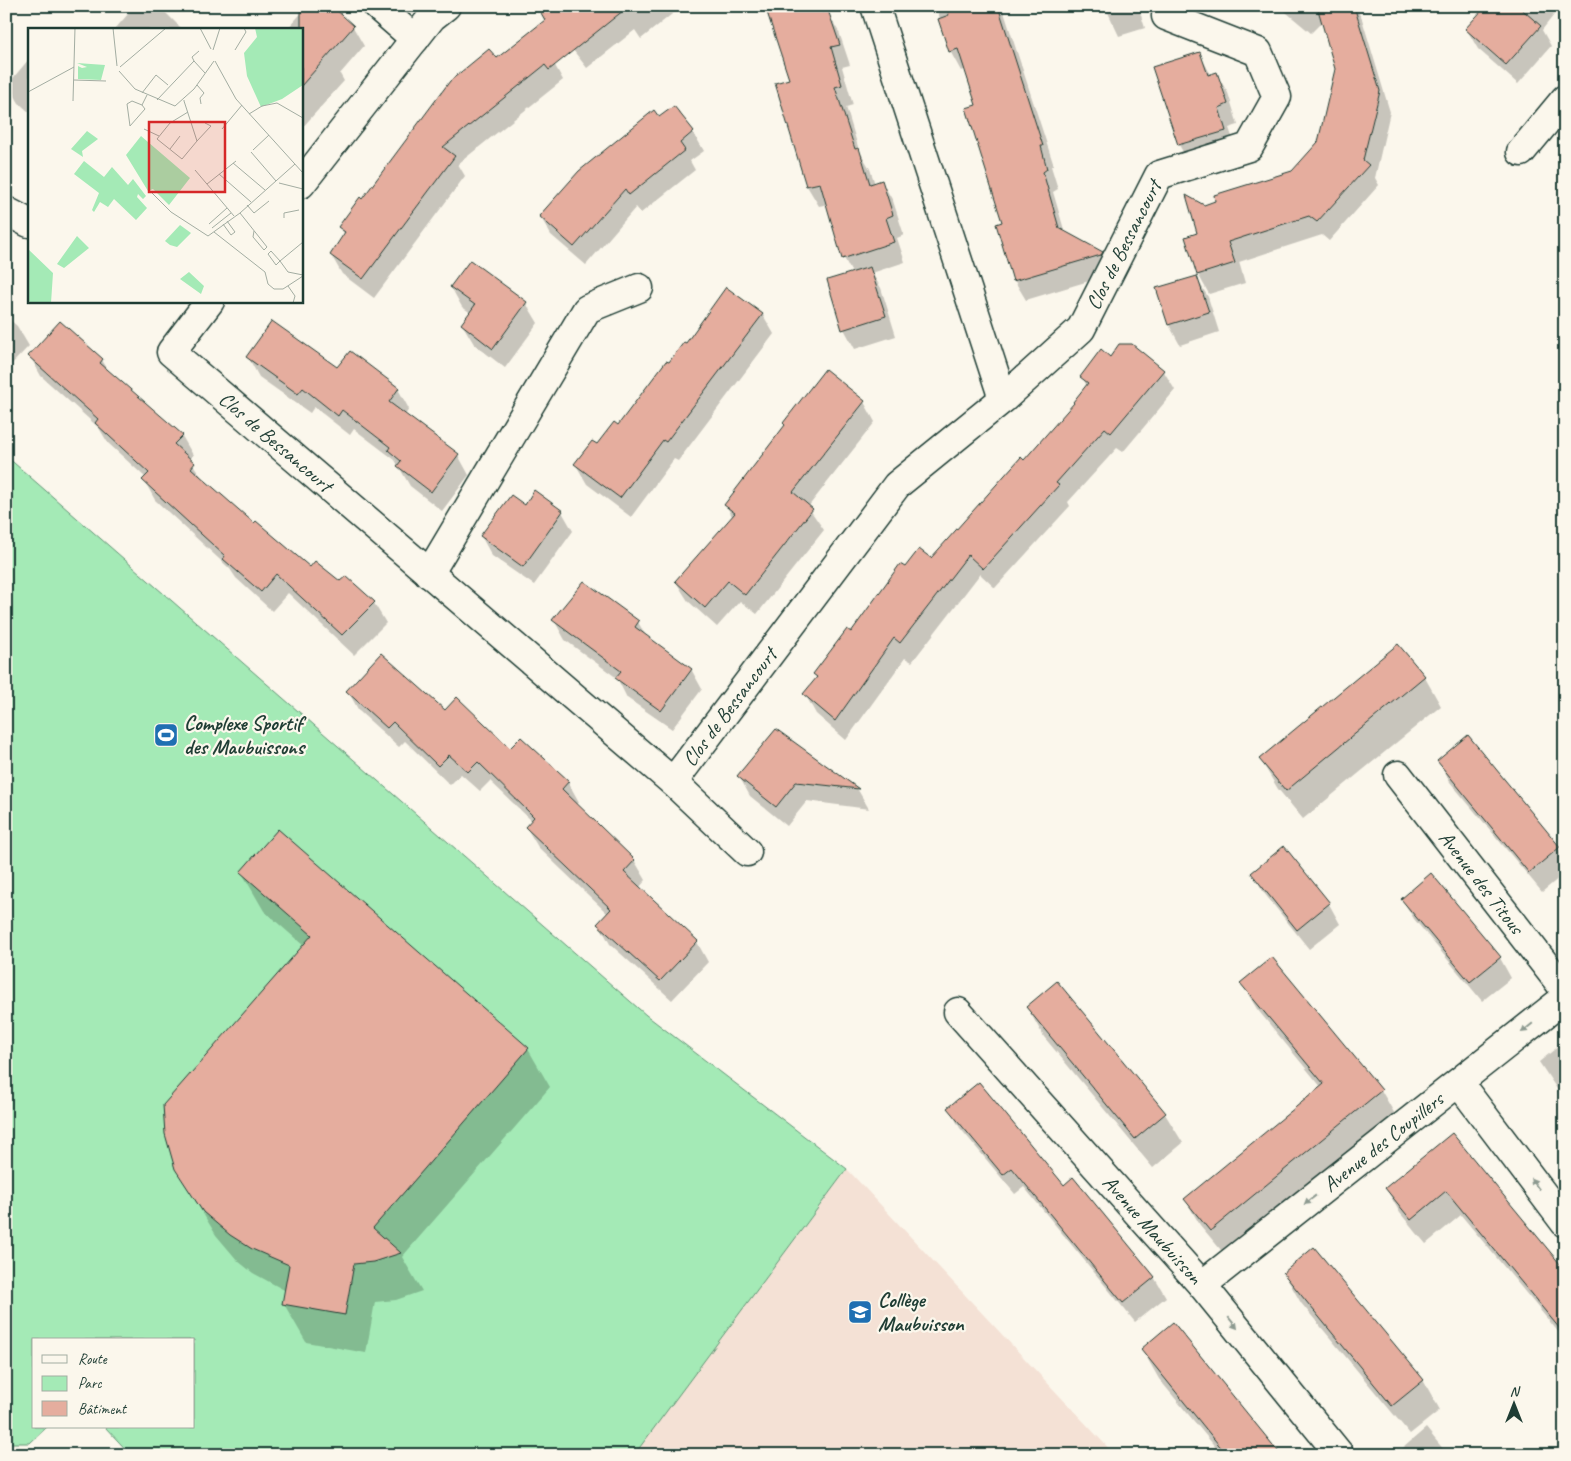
<svg xmlns="http://www.w3.org/2000/svg" width="1571" height="1461" viewBox="0 0 1571 1461" font-family="Caveat,sans-serif">
	<style>
		.built { fill: #f4e1d5 }
		.green { fill: #a4eab6; stroke: #629475 }
		.shadow { fill: #0003 }
		.building { fill: #e5ad9e; stroke: #1f3d34 }
		.lines { fill: none; stroke-linecap: round; stroke-linejoin: round }
		.minor-casing { stroke: #1f3d34; stroke-width: 31 }
		.minor { stroke: #fbf7ec; stroke-width: 28 }
		.oneway { fill: #8d9a90 }
		.labels { text-anchor: middle; dominant-baseline: central; stroke-width: 4.5; stroke-linejoin: round; paint-order: stroke }
		.street-label { font-size: 21px; fill: #1f3d34; stroke: #fbf7ec }
		.poi-label { font-size: 21px; font-weight: bold; fill: #1f3d34; stroke: #fbf7ec; text-anchor: start }
		.inset-road { fill: none; stroke: #a3ada2; stroke-width: 1 }
		.view { fill: #d62828; fill-opacity: 0.15; stroke: #d62828; stroke-width: 2.5 }
		.inset-edge { fill: none; stroke: #1f3d34; stroke-width: 2.5 }
	</style>
	<rect width="100%" height="100%" fill="#fbf7ec"/>
	<filter id="ink" filterUnits="userSpaceOnUse"><feTurbulence type="fractalNoise" baseFrequency=".02" numOctaves="2"/><feDisplacementMap in="SourceGraphic" scale="10" xChannelSelector="R" yChannelSelector="G"/><feConvolveMatrix kernelMatrix="1 2 1 2 8 2 1 2 1" color-interpolation-filters="sRGB"/></filter>
	<g filter="url(#ink)">
		<path class="built" d="M847 1169 1115 1455H633Z"/>
		<path class="green" d="M6 456 646 1015 847 1169 634 1455H131L105 1427H194V1340H34V1427H47L30 1443H6Z"/>
		<path class="shadow" d="M135 6H159L182 29H115Z
			M308 6H330L353 27 364 46 340 74 344 81 301 129V29H287Z
			M563 6H682L641 39 635 30 587 68 562 36Z
			M765 6H823L839 32 850 65 842 67 853 105 846 107 859 150 870 169 875 184 882 182 893 201 904 235 897 238 905 262 872 273 881 288 896 336 855 349 844 329 852 273 844 258 828 204 819 206 807 186 777 84 790 80Z
			M936 6H1002L1054 166H1051L1058 189 1053 192 1065 233 1102 253 1112 274 1026 300 1014 280 978 106 966 69 961 71 950 51Z
			M1105 6H1155L1140 12 1145 28 1119 36Z
			M1218 6H1239L1221 12Z
			M1273 6H1355L1362 19 1390 112 1375 178 1379 185 1329 241 1322 235 1239 262 1245 283 1209 294 1198 274 1199 234 1204 206 1293 172 1319 143 1337 69 1322 22 1311 33 1281 8Z
			M1487 6H1561L1542 30 1551 46 1518 84 1478 49 1467 30Z
			M1199 53 1211 75 1216 73 1228 93 1238 125 1229 128 1237 151 1191 165 1179 145 1154 68Z
			M29 59V112L19 103 8 84Z
			M497 60H552L563 80 458 164 465 176 374 298 342 274 331 255 345 235 340 227Z
			M673 107 693 132 704 151 690 161 695 170 641 213 636 207 586 265 551 235 540 216Z
			M471 261 526 303 538 323 505 368 474 344 462 324 471 313 462 307 451 287Z
			M1196 277 1208 297 1219 332 1180 345 1169 325Z
			M6 306 11 314 8 318 17 326 29 346 7 369Z
			M763 315 774 334 678 461 674 459 631 517 587 484 576 465 619 427 686 345Z
			M30 356 102 360 110 373 182 436 193 455 190 460 205 482 254 525 310 569 340 582 346 577 374 603 386 623 354 655 288 593 272 611 236 578 230 569 155 500 144 480 146 478 108 443 99 428 41 376Z
			M248 357 338 369 398 389 409 409 405 415 458 455 469 475 442 511 410 486 395 460 354 429 350 435 314 407 310 413 259 377Z
			M1110 359 1163 370 1175 390 1123 452 1117 448 1068 502 1070 506 995 588 980 574 912 662 905 658 846 740 816 714 805 694 817 679 814 674 906 569 931 559 1024 462 1075 404 1087 386 1082 377Z
			M864 402 875 422 808 507 824 530 757 614 740 601 717 627 688 601 676 582 733 518 726 505Z
			M525 507 562 512 573 531 534 585 492 556 481 536Z
			M554 620 638 622 647 638 691 669 702 689 672 729 627 698 617 678 565 640Z
			M1424 676 1441 706 1303 819 1278 789 1260 759Z
			M348 691 445 712 568 782 579 802 577 805 634 860 646 880 639 888 697 942 708 962 672 1000 610 944 599 924 608 914 538 847 526 827 532 821 490 781 480 791 461 774 450 785 405 741 399 747 359 711Z
			M776 731 858 790 869 809 807 801 787 826 750 796 739 776Z
			M1468 737 1565 857V873L1542 892 1450 782 1439 762Z
			M279 831 528 1049 550 1087 402 1257 422 1291 396 1300 375 1302 366 1353 306 1342 284 1304 286 1291 253 1273 238 1261 216 1235 176 1169 304 946 264 911 242 873Z
			M1283 848 1329 904 1340 924 1309 949 1264 893 1253 873Z
			M1402 899 1500 958 1511 978 1482 1001 1414 919Z
			M1057 983 1165 1114 1183 1143 1153 1168 1044 1037 1027 1007Z
			M1242 984 1381 1090 1396 1116 1226 1256 1200 1225 1185 1199 1322 1088 1257 1009Z
			M1565 1041V1101L1539 1062Z
			M949 1108 1064 1187 1154 1277 1166 1297 1135 1322 1024 1187 1015 1194 960 1128Z
			M1451 1135 1565 1271V1340L1461 1215 1426 1244 1400 1213 1386 1188Z
			M1284 1273 1423 1380 1440 1410 1410 1434 1301 1303Z
			M1142 1349 1279 1455H1222L1159 1379Z
			M1426 1428 1448 1455H1396V1454Z"/>
		<path class="building" d="M301 6H332L354 26 301 86Z
			M537 6H629L549 70 545 65 443 147 455 156 363 279 330 255 345 232 338 227 360 197 362 199 450 81 489 49 497 58 545 20Z
			M765 6H820L822 12 828 10 840 45 831 47 842 85 835 87 855 149 859 148 870 184 882 180 893 215 886 218 894 242 842 259 820 183 806 186 775 83 789 79Z
			M946 6H998L1043 146H1041L1047 169 1043 172 1059 228 1103 252 1101 255 1013 281 996 224 1002 222 966 108 976 105 958 49 949 52 938 19 949 15Z
			M1317 6H1354L1380 91 1363 160 1369 165 1317 222 1309 216 1228 242 1235 263 1197 275 1185 237 1197 233 1186 195 1204 205 1215 201 1214 195 1292 171 1318 142 1335 69Z
			M1486 6H1518L1541 26 1506 65 1465 29Z
			M1200 52 1208 75 1217 72 1228 104 1219 108 1226 131 1178 145 1152 67Z
			M674 106 694 131 680 143 685 150 629 195 625 189 574 247 539 216 579 171 654 110 659 117Z
			M470 260 527 302 493 349 461 324 475 305 450 287Z
			M870 267 886 316 842 330 827 280Z
			M1197 276 1209 312 1168 325 1156 288Z
			M726 287 763 314 666 442 663 440 620 498 574 464 592 441 597 444 614 422 618 425 666 361 669 362 684 342 686 343Z
			M60 321 103 359 100 363 183 435 174 444 195 463 191 468 254 523 256 521 310 567 315 561 340 581 346 576 375 602 342 635 276 574 261 592 223 559 225 556 142 480 149 473 95 423 98 419 28 356Z
			M272 321 337 367 350 351 399 388 389 402 459 454 431 492 397 466 401 461 388 450 390 447 342 410 338 416 303 388 298 394 246 357Z
			M1119 344H1132L1164 370 1111 433 1105 428 1056 483 1059 485 983 569 968 555 900 643 894 638 835 721 803 694 817 677 813 674 847 629 851 632 900 564 905 567 919 549 931 558 1021 457 1024 460 1074 403 1073 402 1088 383 1080 377 1101 349 1110 357Z
			M825 369 865 401 793 492 813 509 745 595 728 581 705 608 675 581 735 513 724 505 785 425 783 423Z
			M534 490 563 511 523 567 480 536 511 495 525 505Z
			M584 581 639 621 635 627 692 669 661 711 615 678 621 671 552 620Z
			M1398 644 1425 676 1286 791 1259 759Z
			M381 653 445 710 457 697 510 748 521 737 569 781 562 789 635 860 624 872 698 941 660 981 597 924 611 909 525 827 534 817 478 762 468 772 449 755 438 766 393 722 387 728 346 691Z
			M776 729 859 789 796 782 776 807 737 776Z
			M1468 735 1560 847 1529 873 1437 761Z
			M278 829 529 1048 373 1228 401 1253 373 1262 354 1264 345 1315 282 1304 289 1265 252 1249 230 1235 203 1212 175 1169 165 1134 163 1105 312 935 240 872Z
			M1284 846 1330 903 1297 930 1251 873Z
			M1431 873 1501 957 1470 982 1401 899Z
			M1272 957 1382 1090 1210 1231 1184 1199 1324 1084 1240 983Z
			M1057 981 1166 1113 1135 1139 1026 1007Z
			M979 1082 1064 1185 1073 1177 1155 1277 1123 1303 1012 1168 1003 1175 947 1108Z
			M1452 1133 1565 1270V1335L1446 1191 1411 1220 1385 1188Z
			M1314 1247 1424 1380 1392 1406 1283 1273Z
			M1173 1322 1281 1455H1227L1141 1349Z"/>
		<g class="lines">
			<defs>
				<g id="minor">
					<path d="M377 6 415 39"/>
					<path d="M1521 152 1565 99"/>
					<path d="M301 184 432 17 446 6"/>
					<path d="M6 211 29 223"/>
					<path id="s1" d="M210 301 171 352 673 782 897 485 1003 399 875 6"/>
					<path id="s2" d="M1003 399 1081 329 1159 175 1249 147 1277 97 1258 52 1166 16"/>
					<path d="M429 574 587 309 639 288"/>
					<path id="s3" d="M1398 775 1565 990"/>
					<path d="M673 782 747 852"/>
					<path id="s4" d="M958 1012 1202 1285 1340 1455"/>
					<path d="M1459 1083 1565 1223"/>
					<path id="s5" d="M1202 1285 1565 998"/>
				</g>
			</defs>
			<use href="#minor" class="minor-casing"/>
			<use href="#minor" class="minor"/>
		</g>
		<defs><path id="oneway-solid" d="M-6-.8H1V-3.2L6.5 0L1 3.2V.8H-6Z" transform="scale(1.25)"/></defs>
		<g class="oneway">
			<use href="#oneway-solid" transform="translate(1527 1028) rotate(141)"/>
			<use href="#oneway-solid" transform="translate(1535 1184) rotate(-127)"/>
			<use href="#oneway-solid" transform="translate(1310 1200) rotate(142)"/>
			<use href="#oneway-solid" transform="translate(1233 1323) rotate(51)"/>
		</g>
	</g>
	<defs>
		<symbol id="stadium-square" viewBox="-11 -11 22 22"><rect x="-9" y="-9" width="18" height="18" rx="4" fill="#1f6fb2" stroke="#fbf7ec"/><path d="M0-5a6.5 5 0 1 0 0 10a6.5 5 0 1 0 0-10ZM-3.5-1.8h7v3.6h-7Z" fill="#fff"/></symbol>
		<symbol id="school-square" viewBox="-11 -11 22 22"><rect x="-9" y="-9" width="18" height="18" rx="4" fill="#1f6fb2" stroke="#fbf7ec"/><path d="M0-5L7-2L0 1L-7-2ZM-4 1L0 2.5L4 1V4Q0 6-4 4Z" fill="#fff"/></symbol>
	</defs>
	<g fill-rule="evenodd">
		<use href="#stadium-square" x="152" y="721" width="28" height="28"/>
		<use href="#school-square" x="846" y="1298" width="28" height="28"/>
	</g>
	<g class="labels">
		<g class="street-label">
			<text stroke="none"><textPath href="#s2" startOffset="199">Clos de Bessancourt</textPath></text>
			<text stroke="none"><textPath href="#s1" startOffset="202">Clos de Bessancourt</textPath></text>
			<text stroke="none"><textPath href="#s1" startOffset="819">Clos de Bessancourt</textPath></text>
			<text stroke="none"><textPath href="#s3" startOffset="136">Avenue des Titous</textPath></text>
			<text stroke="none"><textPath href="#s5" startOffset="231">Avenue des Coupillers</textPath></text>
			<text stroke="none"><textPath href="#s4" startOffset="292">Avenue Maubuisson</textPath></text>
		</g>
		<g class="poi-label">
			<text x="184" y="723">Complexe Sportif<tspan x="184" dy="24">des Maubuissons</tspan></text>
			<text x="878" y="1300">Collège<tspan x="878" dy="24">Maubuisson</tspan></text>
		</g>
	</g>
	<g transform="translate(28 28)">
		<rect width="275" height="275" fill="#fbf7ec"/>
		<path d="M227 0H275V57L254 71 233 79 219 48 216 25 229 9ZM49 35 77 37 73 52 50 51V38L54 40 59 39ZM59 103 70 111 54 123 55 129 43 121ZM113 108 162 150 141 177 125 161 120 163 98 127ZM56 133 76 149 84 139 100 157 105 151 118 168 115 171 110 166 109 169 119 180 108 192 86 171 80 179 72 174 66 184 64 182 71 165 46 146ZM152 197 163 205 149 219 142 217 137 213ZM49 208 61 220 36 240 29 236ZM0 221 25 245 23 275H3L0 272ZM161 244 176 258 173 266 152 251Z" fill="#a4eab6"/>
		<path class="inset-road" d="M85 0 89 38M172 0 183 21M185 22 192 0M207 22 218 4 216 0M166 33 177 45M187 33 208 71 275 145M92 39 138 0M91 43 107 61 147 78 166 61 186 33M46 52 78 53M169 57 176 65 172 70 173 76M0 64 46 39M114 65 128 47 140 57M129 72 166 33 164 29 171 23M156 72V73L169 113 154 131 129 111 142 95 160 84M45 73 47 0M114 77 104 73 99 76 102 98 117 81 114 77 119 67M221 86 234 78 249 75 275 90M116 101 131 108M194 101 214 77M169 113 183 98 177 95M142 121 152 108M225 122 241 107M223 124 248 153M205 135 237 162M167 142 206 188M191 146 223 174M251 155 275 161M179 156 208 133M124 165 143 184 180 208 212 185 267 136M219 177 226 185 241 173M212 185 239 219 236 222 225 209 226 203M256 190V185L271 182M181 196 199 180M195 196 203 207 207 204 199 193M184 200 203 185M186 204 237 244 240 256 246 261H255L275 248M275 247 260 244 252 233 243 223 240 226 248 237 252 233 269 219 275 214M260 258 267 268 265 275"/>
		<path class="view" d="M121 94H197V164H121Z"/>
		<rect width="275" height="275" class="inset-edge"/>
	</g>
	<rect width="1571" height="1461" fill="none" stroke="#fbf7ec" stroke-width="25"/>
	<rect x="12" y="12" width="1546" height="1436" fill="none" stroke="#1f3d34" stroke-width="2" filter="url(#ink)"/>
	<rect x="32" y="1338" width="162" height="90" fill="#fbf7ec" stroke="#a3ada2"/>
	<rect x="42" y="1355" width="25" height="8" fill="#fbf7ec" stroke="#a3ada2"/>
	<text x="78" y="1364" font-size="15" fill="#1f3d34">Route</text>
	<rect x="42" y="1376" width="25" height="15" fill="#a4eab6" stroke="#a3ada2"/>
	<text x="78" y="1388" font-size="15" fill="#1f3d34">Parc</text>
	<rect x="42" y="1401" width="25" height="15" fill="#e5ad9e" stroke="#a3ada2"/>
	<text x="78" y="1414" font-size="15" fill="#1f3d34">Bâtiment</text>
	<g transform="translate(1514 1404)" stroke="#fbf7ec" stroke-width="4" paint-order="stroke">
	<path d="M0-4L9 19L0 12L-9 19Z" fill="#1f3d34"/>
	<text y="-8" font-size="14" font-weight="bold" text-anchor="middle" fill="#1f3d34">N</text>
	</g>
</svg>
